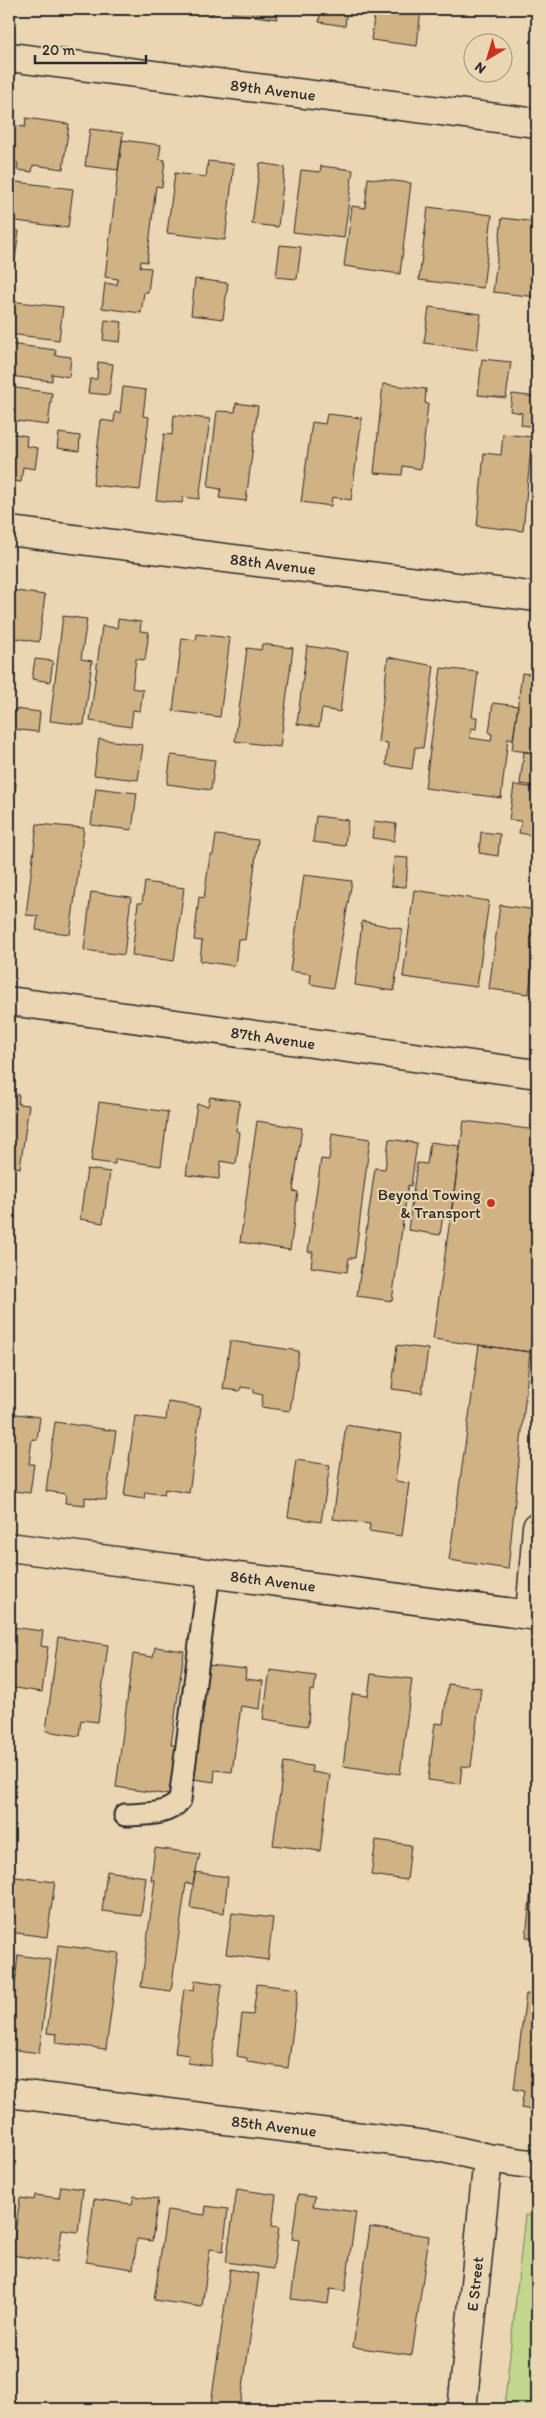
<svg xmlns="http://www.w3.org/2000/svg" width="546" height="2418" viewBox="0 0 546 2418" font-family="Itim,sans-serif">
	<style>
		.green { fill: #c1d78d; stroke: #76815c }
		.building { fill: #d0b284; stroke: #2b2b2b }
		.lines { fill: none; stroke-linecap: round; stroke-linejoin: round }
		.service-casing { stroke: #2b2b2b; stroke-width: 25 }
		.minor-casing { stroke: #2b2b2b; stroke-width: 31 }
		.service { stroke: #ebd6b4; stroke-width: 21 }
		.minor { stroke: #ebd6b4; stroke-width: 28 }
		.poi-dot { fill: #c8321e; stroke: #ebd6b4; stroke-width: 2 }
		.labels { text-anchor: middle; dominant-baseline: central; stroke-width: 4; stroke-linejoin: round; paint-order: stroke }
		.street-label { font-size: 16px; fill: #2b2b2b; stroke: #ebd6b4 }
		.poi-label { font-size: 16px; fill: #2b2b2b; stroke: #ebd6b4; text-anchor: end }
	</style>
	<rect width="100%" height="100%" fill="#ebd6b4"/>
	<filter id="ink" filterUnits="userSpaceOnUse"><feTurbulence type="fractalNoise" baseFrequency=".02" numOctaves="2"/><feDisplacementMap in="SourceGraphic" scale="10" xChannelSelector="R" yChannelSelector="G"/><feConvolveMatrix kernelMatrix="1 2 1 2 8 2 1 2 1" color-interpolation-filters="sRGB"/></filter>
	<g filter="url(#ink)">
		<path class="green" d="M525 2215 537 2216V2409H504Z"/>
		<path class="building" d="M173 9H214L213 15Z
			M232 9H278L277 19 231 13Z
			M311 9H347L345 26 319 22 320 15 310 14Z
			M375 9H421L417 46 371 40Z
			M26 118 69 124 63 169 33 165 32 172 17 170 18 163 9 162V125L25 127Z
			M90 129 123 133 118 170 85 166Z
			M122 140 161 145 159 159 165 160 162 187 156 186 147 262 141 261 140 267 151 268 148 292H144L141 313 102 308 105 283 117 285 118 279 105 277Z
			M208 161 234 164 225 240 167 233 175 173 206 177Z
			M260 163 285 167 278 227 252 224Z
			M321 166 353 170 344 238 293 232 301 170 320 172Z
			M368 178 411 183 400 274 344 266 352 206 365 208Z
			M9 181 73 189 68 228 9 220Z
			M428 207 492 215 483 288 419 280Z
			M502 218 537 222V297L493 292Z
			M9 229 19 231 12 281H9Z
			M280 245 301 247 297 279 276 277Z
			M195 279 228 283 223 319 191 315Z
			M9 301 63 307 59 340 9 334Z
			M429 307 481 314 477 350 424 343Z
			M105 320 122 322 120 342 103 340Z
			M9 344 56 350 55 355 71 357 69 377 52 374V381L9 376Z
			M482 359 511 362 506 398 478 395Z
			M98 362 113 364 109 395 88 393 90 379H97Z
			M383 384 426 389 425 403 428 404 421 469 403 466 402 475 374 473Z
			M9 387 52 393 48 425 9 420Z
			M123 387 146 390 143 416 149 417 140 490 93 485 101 420 114 422 115 412 120 413Z
			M512 394 537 397V427L521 425 522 413 510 411Z
			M236 403 258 406 246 501 219 498 221 489 208 487 217 411 235 412Z
			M327 414 362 418 351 500 332 497 331 506 301 502 312 422 325 424Z
			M174 415 210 419 199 499 183 497 182 503 156 500 164 434 172 435Z
			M9 433 27 436 26 446 38 448 35 469 23 467 21 482 9 481Z
			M59 433 80 436 79 451 57 448Z
			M503 434 532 437 523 531 477 526 484 453 501 455Z
			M9 590 45 595 39 642 9 637Z
			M63 616 87 619 81 659 92 661 84 725 50 721Z
			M118 619 141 622 140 631 149 632 145 660 136 659 132 688 143 690 140 711 133 710 131 727 90 721 102 626 117 628Z
			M197 634 230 638 220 717 173 711 182 638 196 640Z
			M262 644 293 648 280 747 235 741 247 648 261 650Z
			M307 646 348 652 340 712 322 709 319 727 297 724Z
			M388 657 434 666 423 748 415 747 412 769 386 765 388 743 378 742Z
			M35 659 53 661 50 682 32 679Z
			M441 668 478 672 472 717H477L476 729 471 728 470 738 491 741 492 734 489 733 493 703 518 706 513 739 508 738 501 798 425 788Z
			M522 673 537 675V753L512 750Z
			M15 709 40 712 38 732 12 729Z
			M99 739 143 745 138 780 94 775Z
			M524 752 537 753V786L520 784Z
			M171 755 215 760 211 790 167 784Z
			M9 782 16 783 9 837Z
			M514 785 537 788V836L519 833 521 821 509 820Z
			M96 788 137 793 132 830 91 825Z
			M316 816 348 820 345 846 313 842Z
			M374 821 396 824 394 841 372 838Z
			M37 824 84 828 70 934 36 930 38 916 26 915Z
			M481 832 500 834 498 856 479 853Z
			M216 835 258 840 245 940 238 939 235 966 200 961 202 941 194 940 199 897 204 898 210 855H213Z
			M394 857 408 858 406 887 391 886Z
			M304 875 352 881 333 988 310 984 311 974 290 971Z
			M145 882 184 888 174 961 132 955 138 903H142Z
			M414 890 489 901 477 987 403 977Z
			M91 892 131 897 124 955 84 950Z
			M500 905 537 910V956L534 955 529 994 489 989Z
			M362 921 402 929 394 991 355 985Z
			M9 1094 19 1095 18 1104 29 1105 20 1168 9 1166Z
			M210 1097 240 1101 236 1131 240 1132 236 1164 221 1161 219 1179 186 1175 197 1104 208 1106Z
			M99 1102 168 1112 161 1166 115 1159V1164L91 1161Z
			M257 1121 302 1128 293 1191 298 1192 290 1250 240 1242Z
			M464 1121 537 1130V1274L530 1352 433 1339Z
			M332 1133 370 1139 355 1258H349L347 1272 311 1267 313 1252H308L321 1159 329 1160Z
			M389 1139 417 1143 411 1186 408 1185 392 1301 357 1296 375 1168 385 1169Z
			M430 1142 460 1146 451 1216 443 1215 440 1235 408 1230 417 1163 427 1164Z
			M87 1169 110 1172 103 1223 80 1219Z
			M230 1341 299 1351 290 1411 261 1407 263 1395 254 1393V1389L241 1387 240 1391 223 1389Z
			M397 1345 428 1349 422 1393 392 1389Z
			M479 1345 530 1352 508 1569 449 1560Z
			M168 1402 201 1407 189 1493 165 1489 164 1495 145 1492 144 1499 124 1496 135 1416 166 1420Z
			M9 1413 40 1417 37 1440 32 1439 29 1464H34L30 1493 14 1491 13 1498 9 1497Z
			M55 1422 116 1431 106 1500 85 1497V1505L65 1503 66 1494 46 1491Z
			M346 1425 402 1434 395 1481 409 1483 402 1536 369 1531 370 1524 333 1519Z
			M296 1460 330 1465 321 1522 288 1517Z
			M11 1627 43 1631 41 1646 48 1647 42 1692 9 1687Z
			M58 1637 108 1645 98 1722 81 1720 79 1736 46 1731Z
			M155 1647 184 1651 171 1745 182 1746 176 1796 116 1787 133 1654 153 1657Z
			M209 1665 246 1669 245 1679 263 1681 260 1709 241 1706 232 1772 215 1770 214 1782 194 1779Z
			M270 1670 316 1676 314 1691 310 1690 308 1726 263 1719Z
			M371 1674 412 1679 400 1774 343 1766 352 1694 368 1696Z
			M448 1684 481 1688 471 1767 462 1766 460 1784 428 1780 435 1723 443 1724Z
			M284 1762 312 1766V1772L330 1775 320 1851 273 1845Z
			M376 1840 411 1845 407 1880 371 1875Z
			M155 1848 200 1854 193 1884 186 1883 171 1991 141 1987 155 1880H151Z
			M535 1851H537V1938L526 1937Z
			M107 1871 146 1877 141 1916 102 1911Z
			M195 1872 228 1877 224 1913 190 1908Z
			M9 1876 55 1882 47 1937 9 1932Z
			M232 1913 273 1918 268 1960 226 1954Z
			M58 1945 119 1953 106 2049 56 2043 57 2034 47 2033Z
			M18 1955 51 1960 39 2053 9 2049V1982L15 1983Z
			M195 1980 222 1984 211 2066 188 2063 189 2055 175 2053 184 1989 194 1990Z
			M257 1984 298 1989 288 2068 247 2062V2058L237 2056 242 2014 253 2015Z
			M537 1986V2111L521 2108 524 2091 514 2089 526 1994 536 1995Z
			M61 2186 83 2189 78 2232 62 2230 57 2262 12 2255 20 2198 34 2200 35 2195 59 2198Z
			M237 2189 276 2195 272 2226 279 2227 273 2269 226 2262Z
			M298 2195 315 2197 313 2206 356 2212 345 2291 330 2289 328 2304 291 2299 299 2240 292 2239Z
			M134 2196 158 2199 152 2241 137 2239 133 2269 86 2262 94 2199 132 2204Z
			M206 2206 228 2209 223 2251 210 2249 202 2307 154 2300 167 2210 205 2215Z
			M370 2227 429 2236 412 2355 353 2347Z
			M230 2269 259 2274 240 2409 211 2404Z"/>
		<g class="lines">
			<defs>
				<path id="service" d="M125 1815C144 1814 168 1816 180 1800L209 1573"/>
				<path id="minor" d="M9 57 537 123
					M9 531 537 597
					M9 1001 537 1074
					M9 1547 537 1616
					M530 1615 537 1527
					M9 2093 434 2146 488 2158 537 2165
					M462 2409 488 2158"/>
			</defs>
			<use href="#service" class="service-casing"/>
			<use href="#minor" class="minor-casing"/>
			<use href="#service" class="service"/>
			<use href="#minor" class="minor"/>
		</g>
	</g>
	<circle class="poi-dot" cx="491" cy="1203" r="5"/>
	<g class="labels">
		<g class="street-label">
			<text transform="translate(273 90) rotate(7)">89th Avenue</text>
			<text transform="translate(273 564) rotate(7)">88th Avenue</text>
			<text transform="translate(273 1038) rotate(8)">87th Avenue</text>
			<text transform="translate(273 1581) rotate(7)">86th Avenue</text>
			<text transform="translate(274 2126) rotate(7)">85th Avenue</text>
			<text transform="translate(475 2284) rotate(-84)">E Street</text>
		</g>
		<g class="poi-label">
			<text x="481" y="1194">Beyond Towing<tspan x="481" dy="18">&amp; Transport</tspan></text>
		</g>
	</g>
	<rect width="546" height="2418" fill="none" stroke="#ebd6b4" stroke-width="30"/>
	<rect x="15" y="15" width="516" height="2388" fill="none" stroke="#2b2b2b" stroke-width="2" filter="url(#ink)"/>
	<g transform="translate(488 58) rotate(218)"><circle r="24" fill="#ebd6b4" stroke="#9e927d"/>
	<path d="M0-4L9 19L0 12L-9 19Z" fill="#c8321e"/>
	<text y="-8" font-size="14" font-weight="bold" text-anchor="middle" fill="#2b2b2b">N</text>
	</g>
	<path d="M35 55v8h111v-8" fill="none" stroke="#2b2b2b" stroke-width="2.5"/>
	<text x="42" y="55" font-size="15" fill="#2b2b2b" stroke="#ebd6b4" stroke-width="4" paint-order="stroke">20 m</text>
</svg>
